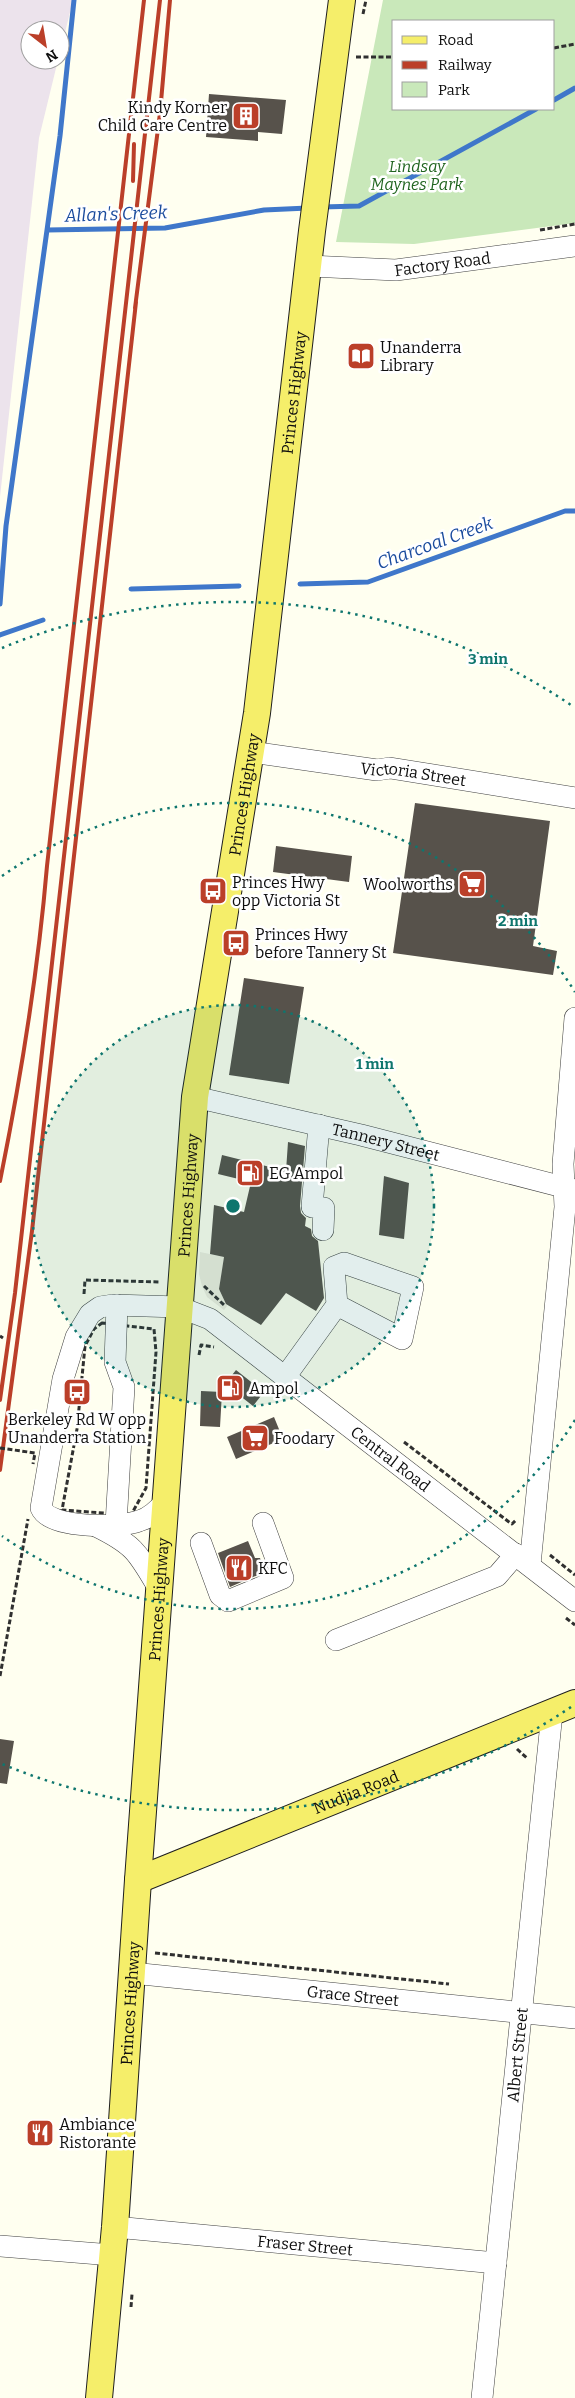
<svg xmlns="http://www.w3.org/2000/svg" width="575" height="2398" viewBox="0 0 575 2398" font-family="Bitter,serif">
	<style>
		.industrial { fill: #ece3ec }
		.green { fill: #c9e8ba; fill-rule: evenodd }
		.plaza { fill: #efeedf }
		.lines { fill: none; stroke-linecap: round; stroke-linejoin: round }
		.stream { stroke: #3f77ca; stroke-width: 5 }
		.building { fill: #57524b }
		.minor-casing { stroke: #414141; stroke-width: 22 }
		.major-casing { stroke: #1f1f1f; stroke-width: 28 }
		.path { stroke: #303030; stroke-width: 3; stroke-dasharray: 5 2.5; stroke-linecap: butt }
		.minor { stroke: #fff; stroke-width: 21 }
		.major { stroke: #f5ee6a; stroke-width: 26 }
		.rail { stroke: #bb3f29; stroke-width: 4 }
		.path-bridge { stroke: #303030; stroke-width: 3; stroke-dasharray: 5 2.5; stroke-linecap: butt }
		.ring { fill: none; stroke: #0f766e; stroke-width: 2.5; stroke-dasharray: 2.5 5 }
		.labels { text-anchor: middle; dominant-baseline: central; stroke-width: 5; stroke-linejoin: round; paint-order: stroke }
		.poi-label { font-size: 16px; fill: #0e0e0e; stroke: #fff; text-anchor: start }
		.park-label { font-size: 16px; font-style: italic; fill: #216520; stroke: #fff }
		.street-label { font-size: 16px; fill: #0e0e0e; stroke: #fff }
		.water-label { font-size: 18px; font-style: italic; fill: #1a4b9d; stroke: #fff }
		.centre { fill: #0f766e; stroke: #fff; stroke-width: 2.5 }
		.ring-label { font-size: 15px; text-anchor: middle; font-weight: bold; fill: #0f766e; stroke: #fff; stroke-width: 5; stroke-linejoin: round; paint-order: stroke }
	</style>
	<rect width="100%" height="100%" fill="#fffff0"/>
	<path class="industrial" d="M0 0H73L60 53V30H30V60H58L39 138 0 497Z"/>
	<path class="green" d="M383 0H575V223L414 244 336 242ZM394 21H554V109H394Z"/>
	<path class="plaza" d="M200 1252 224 1257 219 1289 227 1306 224 1310 207 1297 202 1286 199 1274Z"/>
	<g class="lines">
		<path class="stream" d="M554 100 575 88
			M322 207 359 206 536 109
			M47 230 60 136 74 0
			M300 584 368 582 565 511H575
			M131 589 239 586
			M0 604 6 526 47 230 165 228 264 210 308 208
			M0 635 43 620"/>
	</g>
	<path class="building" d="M209 94 286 100 282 134 258 132V141L206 137Z
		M415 803 550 821 533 946 557 951 553 975 393 953Z
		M276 846 352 856 349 882 273 872Z
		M244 978 304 987 289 1084 229 1075Z
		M288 1142 305 1146 300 1206 301 1213 306 1218 305 1226 311 1229 312 1236 318 1241 324 1298 316 1311 286 1293 261 1325 226 1304 219 1289 224 1257 210 1254 214 1205 244 1212 251 1182 218 1174 222 1155 286 1171Z
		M384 1176 409 1183 404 1239 379 1235Z
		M236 1370 264 1392 253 1406 225 1384Z
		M201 1391 222 1392 220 1427 200 1426Z
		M274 1417 283 1439 236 1459 227 1437Z
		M248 1541 255 1558H260L265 1572 230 1587 218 1553Z
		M0 1739 14 1741 7 1784 0 1783Z"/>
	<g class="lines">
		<defs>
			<g id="minor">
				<path id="s1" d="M309 266 396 270 575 246"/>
				<path id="s2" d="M251 752 377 770 390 768 575 798"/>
				<path id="s3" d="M195 1097 361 1135 575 1190"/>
				<path d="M319 1125 312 1207 324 1208 323 1230"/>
				<path d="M285 1377 337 1305 334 1267 344 1263 413 1287 402 1339 337 1305"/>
				<path id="s4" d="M166 1501C158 1510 150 1518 139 1521 119 1528 50 1529 41 1508L63 1379 76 1337 90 1314 100 1307 113 1305 179 1307 210 1319 575 1601"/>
				<path d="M116 1524 124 1387 115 1362 117 1305"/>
				<path d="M96 1526C135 1545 138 1553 159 1589"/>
				<path d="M201 1543 220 1595 228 1601 283 1578 263 1523"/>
				<path d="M530 1565 565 1207 563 1164 575 1018"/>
				<path d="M336 1640 497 1576 516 1554"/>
				<path id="s5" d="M132 1973 575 2018"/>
				<path id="s6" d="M115 2227 496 2263"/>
				<path d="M0 2246 112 2255"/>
				<path id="s7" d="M482 2398 552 1713"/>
			</g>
			<g id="major">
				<path id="s8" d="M138 1880 575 1703"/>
				<path id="s9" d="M99 2398 115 2227 138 1880 195 1097 257 713 312 231 342 0"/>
			</g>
		</defs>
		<use href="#minor" class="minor-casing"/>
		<use href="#major" class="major-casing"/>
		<path class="path" d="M363 14 366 0
			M554 48 575 44
			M356 57H394
			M540 230 575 224
			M204 1286 224 1305
			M84 1294 85 1280 160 1282
			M102 1323 154 1329 156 1352 146 1488 131 1515 62 1510 77 1429 85 1346 94 1329Z
			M0 1336 3 1338
			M199 1355 201 1345 214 1347
			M404 1442 509 1522 512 1524 516 1520
			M550 1555 575 1575
			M566 1618 575 1625
			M0 1676 28 1519
			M517 1749 528 1759
			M155 1953 449 1984
			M131 2307 132 2294"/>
		<use href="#minor" class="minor"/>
		<use href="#major" class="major"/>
		<path class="rail" d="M133 181 134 144
			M135 308 160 113 170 0
			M0 1181C21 1077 38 972 47 866L144 0
			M0 1400 15 1293 160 0
			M0 1470 32 1231 136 302"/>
		<path class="path-bridge" d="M0 1448 35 1453 33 1464"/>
	</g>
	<circle cx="233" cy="1206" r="201" fill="#0f766e" fill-opacity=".12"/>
	<g class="ring">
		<circle cx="233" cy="1206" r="201"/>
		<path d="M575 1420A403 403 0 0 1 2 1536M2 876A403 403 0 0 1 575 992"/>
		<path d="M571 1707A604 604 0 0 1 2 1764M2 648A604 604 0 0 1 571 705"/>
	</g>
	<defs>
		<symbol id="building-square" viewBox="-11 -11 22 22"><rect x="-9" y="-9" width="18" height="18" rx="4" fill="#bb3f29" stroke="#fff"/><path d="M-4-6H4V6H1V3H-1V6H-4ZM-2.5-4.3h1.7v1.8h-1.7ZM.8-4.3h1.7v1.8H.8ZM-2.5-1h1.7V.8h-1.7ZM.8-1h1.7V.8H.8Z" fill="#fff"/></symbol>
		<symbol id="library-square" viewBox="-11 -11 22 22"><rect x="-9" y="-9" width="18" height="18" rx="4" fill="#bb3f29" stroke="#fff"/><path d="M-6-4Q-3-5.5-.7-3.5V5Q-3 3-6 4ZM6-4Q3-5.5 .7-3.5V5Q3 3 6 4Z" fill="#fff"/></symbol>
		<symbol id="supermarket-square" viewBox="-11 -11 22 22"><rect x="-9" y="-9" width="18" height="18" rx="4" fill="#bb3f29" stroke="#fff"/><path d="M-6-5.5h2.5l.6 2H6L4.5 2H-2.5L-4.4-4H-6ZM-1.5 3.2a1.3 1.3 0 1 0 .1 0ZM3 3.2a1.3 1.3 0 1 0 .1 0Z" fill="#fff"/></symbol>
		<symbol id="bus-square" viewBox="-11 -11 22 22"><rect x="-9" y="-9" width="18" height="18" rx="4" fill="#bb3f29" stroke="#fff"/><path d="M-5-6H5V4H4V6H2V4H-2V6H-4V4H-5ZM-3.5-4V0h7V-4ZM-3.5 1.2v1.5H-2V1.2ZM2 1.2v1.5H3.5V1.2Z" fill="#fff"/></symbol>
		<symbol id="fuel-square" viewBox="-11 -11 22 22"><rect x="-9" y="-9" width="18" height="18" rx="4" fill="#bb3f29" stroke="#fff"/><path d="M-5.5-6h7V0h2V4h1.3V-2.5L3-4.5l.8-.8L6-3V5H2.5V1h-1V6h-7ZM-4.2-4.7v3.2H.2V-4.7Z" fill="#fff"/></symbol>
		<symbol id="restaurant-square" viewBox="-11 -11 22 22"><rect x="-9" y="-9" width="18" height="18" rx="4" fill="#bb3f29" stroke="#fff"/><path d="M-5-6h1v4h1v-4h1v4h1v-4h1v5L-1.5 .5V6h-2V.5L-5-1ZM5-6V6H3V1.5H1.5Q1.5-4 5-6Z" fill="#fff"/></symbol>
	</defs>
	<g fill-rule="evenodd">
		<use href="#building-square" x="230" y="100" width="32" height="32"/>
		<use href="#library-square" x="345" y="340" width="32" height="32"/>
		<use href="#supermarket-square" x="456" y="868" width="32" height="32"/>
		<use href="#bus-square" x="197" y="875" width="32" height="32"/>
		<use href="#bus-square" x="220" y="927" width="32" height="32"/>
		<use href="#fuel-square" x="234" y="1157" width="32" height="32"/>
		<use href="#fuel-square" x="214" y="1372" width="32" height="32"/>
		<use href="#bus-square" x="61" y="1376" width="32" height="32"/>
		<use href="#supermarket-square" x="239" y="1422" width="32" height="32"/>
		<use href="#restaurant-square" x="223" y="1552" width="32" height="32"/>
		<use href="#restaurant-square" x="24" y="2117" width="32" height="32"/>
	</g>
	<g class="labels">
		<g class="poi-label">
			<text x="227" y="107" text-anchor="end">Kindy Korner<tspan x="227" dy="18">Child Care Centre</tspan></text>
			<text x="380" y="347">Unanderra<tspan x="380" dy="18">Library</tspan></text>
			<text x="232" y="882">Princes Hwy<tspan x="232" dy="18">opp Victoria St</tspan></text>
			<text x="453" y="884" text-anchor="end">Woolworths</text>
			<text x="255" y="934">Princes Hwy<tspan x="255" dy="18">before Tannery St</tspan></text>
			<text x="269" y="1173">EG Ampol</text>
			<text x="249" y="1388">Ampol</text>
			<text x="77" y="1419" text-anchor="middle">Berkeley Rd W opp<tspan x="77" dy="18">Unanderra Station</tspan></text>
			<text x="274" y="1438">Foodary</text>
			<text x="258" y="1568">KFC</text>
			<text x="59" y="2124">Ambiance<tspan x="59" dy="18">Ristorante</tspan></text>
		</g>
		<g class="park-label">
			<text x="417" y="166">Lindsay<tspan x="417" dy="18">Maynes Park</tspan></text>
		</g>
		<g class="street-label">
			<text stroke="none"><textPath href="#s1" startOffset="134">Factory Road</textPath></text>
			<text stroke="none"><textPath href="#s9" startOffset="2016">Princes Highway</textPath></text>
			<text stroke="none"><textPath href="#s2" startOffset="164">Victoria Street</textPath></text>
			<text stroke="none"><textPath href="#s9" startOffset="1611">Princes Highway</textPath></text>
			<text stroke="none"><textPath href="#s3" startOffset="196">Tannery Street</textPath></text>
			<text stroke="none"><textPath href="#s9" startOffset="1206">Princes Highway</textPath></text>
			<text stroke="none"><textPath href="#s4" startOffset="692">Central Road</textPath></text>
			<text stroke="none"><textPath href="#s9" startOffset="801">Princes Highway</textPath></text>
			<text stroke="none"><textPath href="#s8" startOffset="235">Nudjia Road</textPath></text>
			<text stroke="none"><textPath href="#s5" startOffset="222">Grace Street</textPath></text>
			<text stroke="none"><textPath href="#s9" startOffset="396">Princes Highway</textPath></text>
			<text stroke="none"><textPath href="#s7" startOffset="345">Albert Street</textPath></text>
			<text stroke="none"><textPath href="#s6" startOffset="191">Fraser Street</textPath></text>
		</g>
		<g class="water-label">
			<text transform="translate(116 214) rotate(-2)">Allan's Creek</text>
			<text transform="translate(435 543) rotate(-20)">Charcoal Creek</text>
		</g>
	</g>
	<circle cx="233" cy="1206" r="8" class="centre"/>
	<g class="ring-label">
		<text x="488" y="664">3 min</text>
		<text x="518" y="926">2 min</text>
		<text x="375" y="1069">1 min</text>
	</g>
	<rect x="392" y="20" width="162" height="90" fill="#ffffff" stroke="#9f9f9f"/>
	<rect x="402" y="36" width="25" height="8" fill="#f5ee6a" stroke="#9f9f9f"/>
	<text x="438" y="45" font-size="15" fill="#0e0e0e">Road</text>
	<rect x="402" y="61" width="25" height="8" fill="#bb3f29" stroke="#9f9f9f"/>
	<text x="438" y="70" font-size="15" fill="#0e0e0e">Railway</text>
	<rect x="402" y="82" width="25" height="15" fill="#c9e8ba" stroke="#9f9f9f"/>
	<text x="438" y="95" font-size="15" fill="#0e0e0e">Park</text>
	<g transform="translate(45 45) rotate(149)"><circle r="24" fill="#ffffff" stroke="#9f9f9f"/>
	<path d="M0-4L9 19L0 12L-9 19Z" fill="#bb3f29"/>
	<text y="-8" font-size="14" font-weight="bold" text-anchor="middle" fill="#0e0e0e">N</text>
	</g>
</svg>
